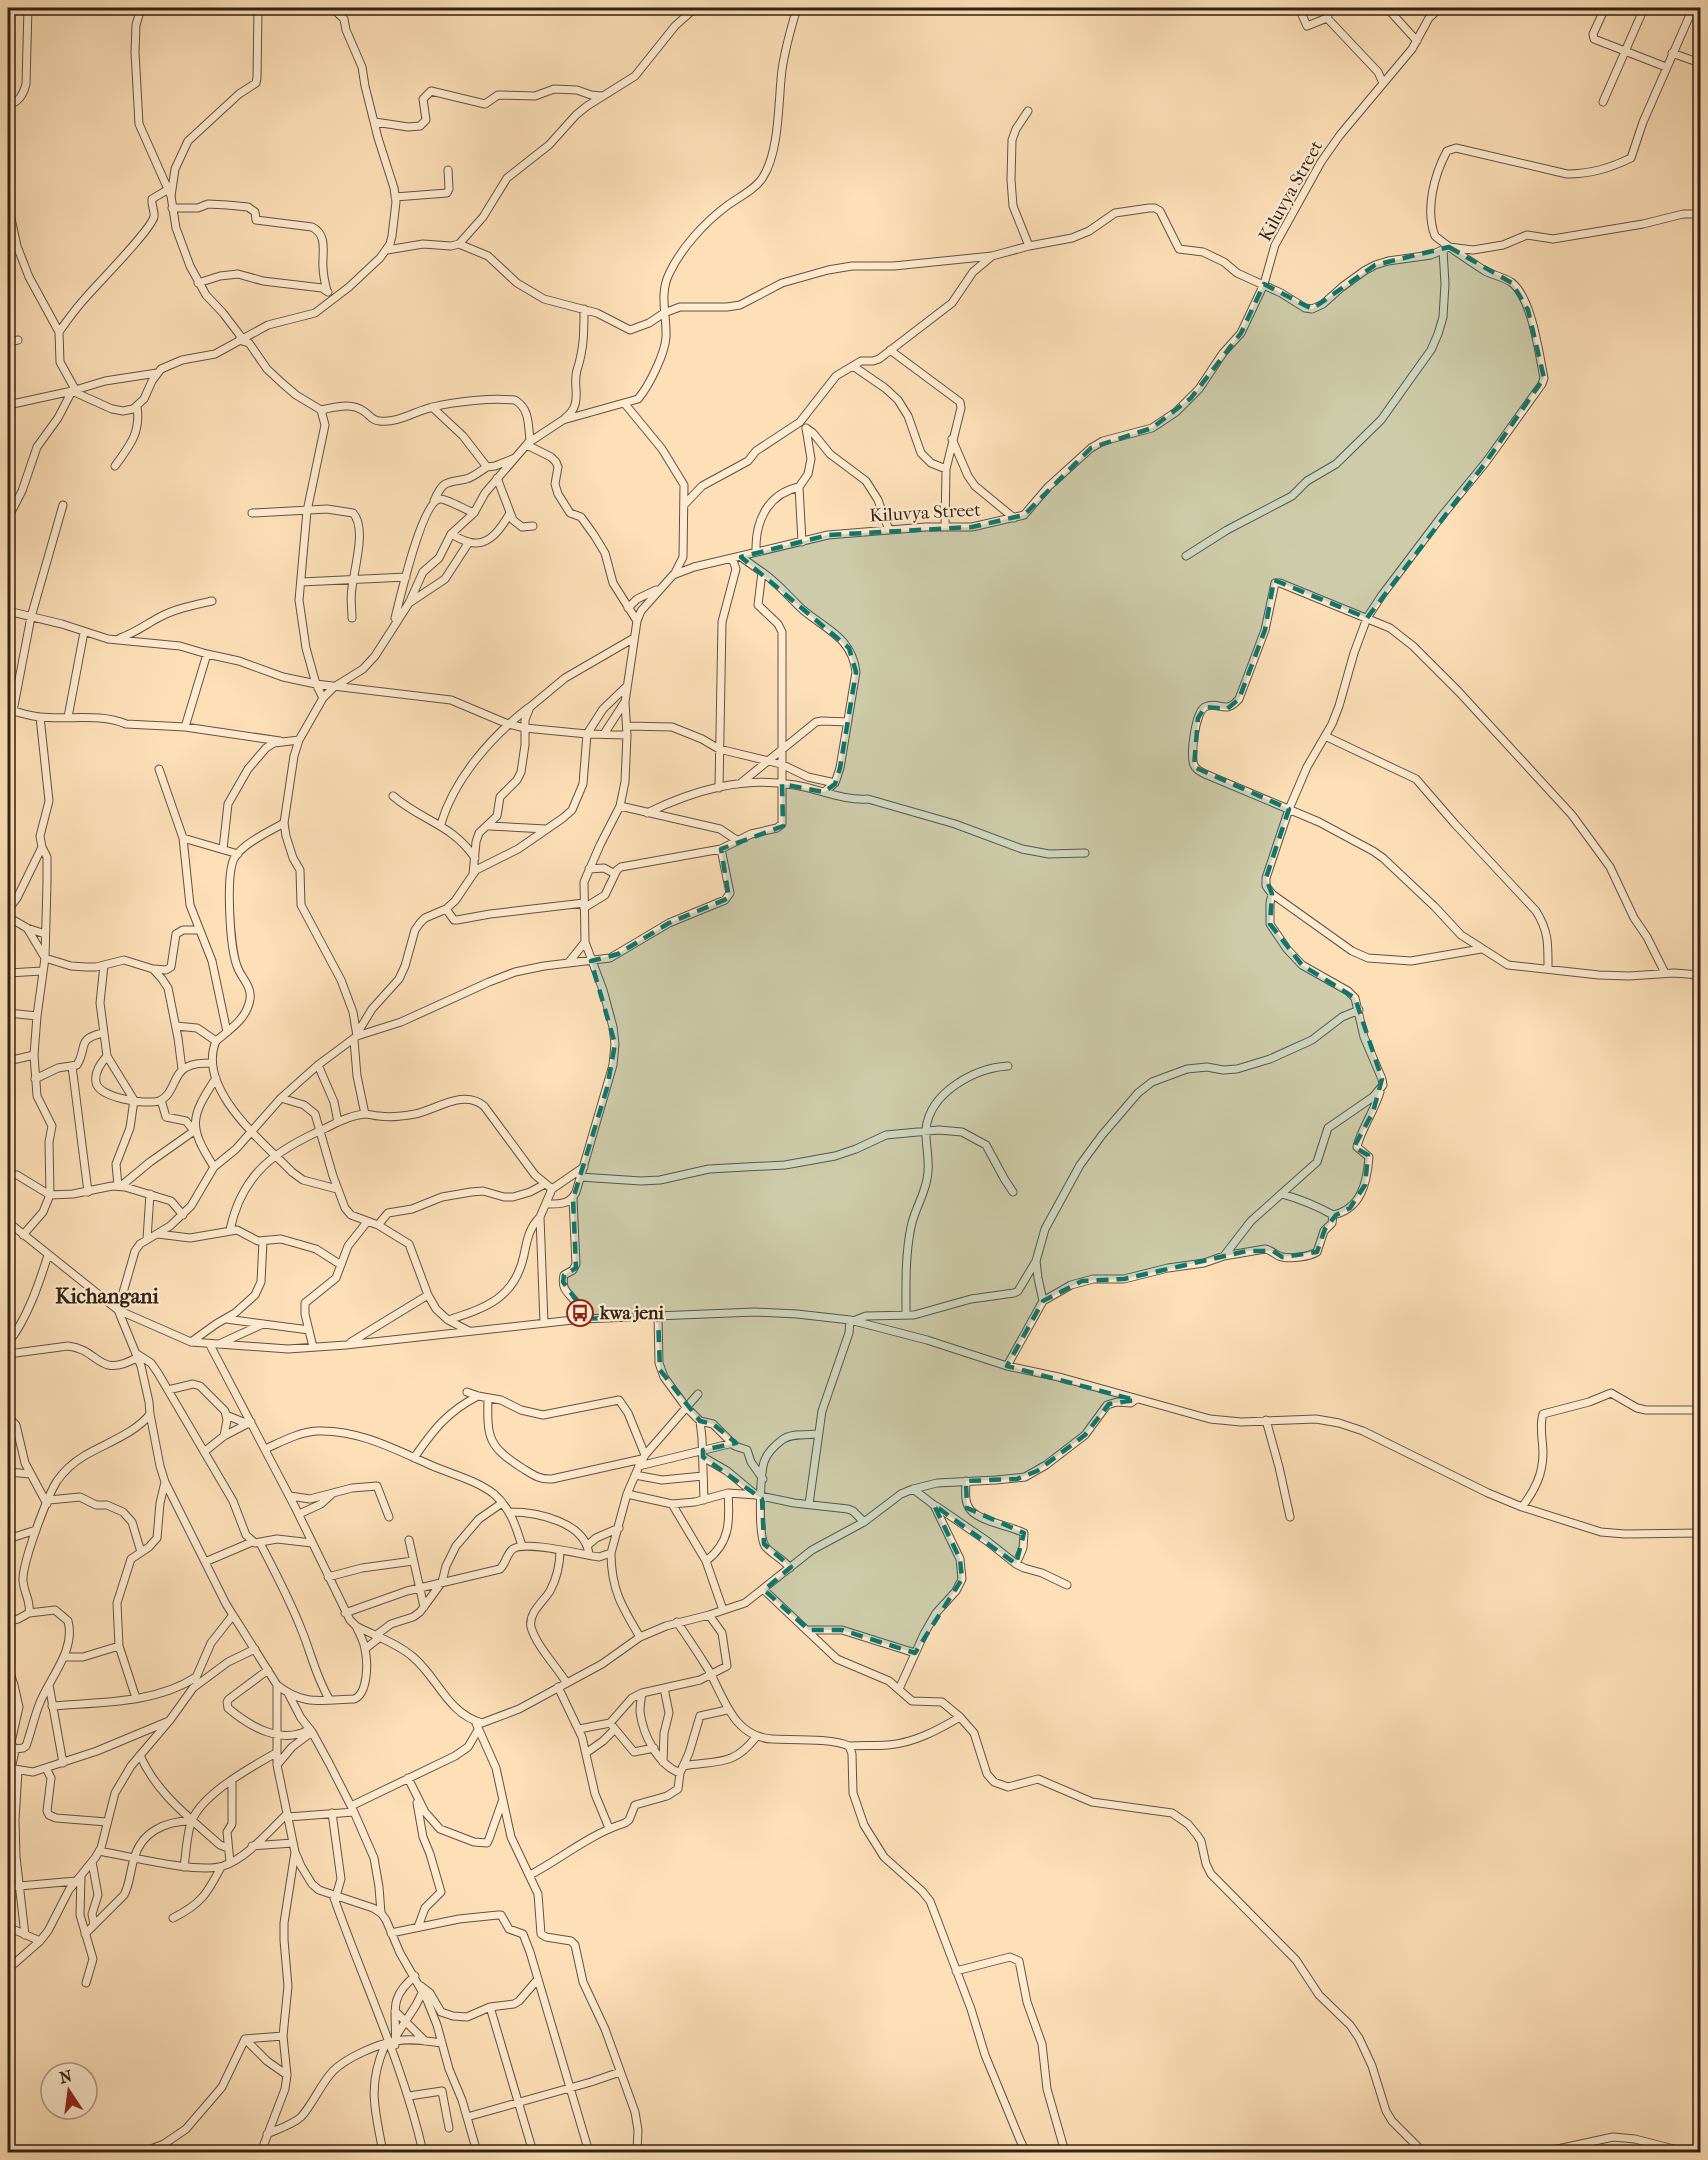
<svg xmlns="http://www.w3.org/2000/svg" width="1708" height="2160" viewBox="0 0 1708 2160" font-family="'IM FELL French Canon',serif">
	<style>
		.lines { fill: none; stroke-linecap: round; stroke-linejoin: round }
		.minor-casing { stroke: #64513e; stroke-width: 9 }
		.minor { stroke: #feebd1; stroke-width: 7 }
		.marked { fill: #0f766e; fill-opacity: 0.2; stroke: #0f766e; stroke-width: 4.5; stroke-dasharray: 12 8; stroke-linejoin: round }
		.labels { text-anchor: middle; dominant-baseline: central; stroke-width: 4.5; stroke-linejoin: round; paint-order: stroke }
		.street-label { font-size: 18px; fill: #312116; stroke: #feebd1 }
		.poi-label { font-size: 18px; font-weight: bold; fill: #312116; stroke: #feebd1; text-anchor: start }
		.quarter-label { font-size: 21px; font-weight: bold; fill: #312116; stroke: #feebd1 }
	</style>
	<rect width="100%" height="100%" fill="#fde0b8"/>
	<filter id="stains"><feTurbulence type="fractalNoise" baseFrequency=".00333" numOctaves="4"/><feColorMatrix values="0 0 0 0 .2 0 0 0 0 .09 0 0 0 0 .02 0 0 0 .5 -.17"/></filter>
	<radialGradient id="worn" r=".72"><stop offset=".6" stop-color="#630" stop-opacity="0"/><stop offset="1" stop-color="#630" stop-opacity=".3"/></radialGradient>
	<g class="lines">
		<defs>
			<path id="minor" d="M141 8 136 25 135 52 139 124 171 196 176 228 190 266 206 295 223 313 242 338
				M1299 8 1307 26 1327 18 1378 72 1383 83
				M1387 8 1417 41
				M1605 8 1593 34 1594 39 1666 67
				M1327 18 1329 12 1336 8
				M1672 53 1700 63
				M1603 102 1644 8
				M8 105C19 102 23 95 26 84L28 8
				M1028 111 1016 129 1012 140 1011 180 1013 206 1029 246
				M375 122 408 127 420 126 426 120 423 99 431 91 485 104 498 95 535 96 554 89 577 90 591 95 602 96
				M171 196 175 169 188 141 239 94 256 83 257 78 258 8
				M395 197 447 193 449 189 448 170
				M8 205 17 246 29 277 59 332 60 362 76 391
				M172 208H198L208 204 227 205 248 207 255 212 256 220 312 227C328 235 322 252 323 267 323 275 325 283 327 291
				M459 244 488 256 517 283 544 299 597 313 630 330 649 323 664 313 680 307H727L740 305 782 283 828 270 852 266H894L992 256 1029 246 1072 238 1089 231 1115 213 1149 208H1155L1160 211 1179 249 1203 252 1224 262 1237 273 1281 293 1305 308 1312 309 1323 304 1342 287 1364 271 1375 265 1388 261 1431 255 1449 247 1473 250 1503 245 1527 235 1553 239 1643 224 1683 214H1700
				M387 250 423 244 451 246 459 244 483 217 507 178 549 145 576 115 587 106 635 76 675 26 695 8
				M198 283 220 276 238 274 263 281 322 288 328 292
				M59 332C68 319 77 307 88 295 101 280 149 232 154 217 155 211 151 205 152 199L167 190
				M239 340 249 343 267 369 282 383 296 395 321 410 325 425 307 511 299 600 306 648 316 684 323 698
				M8 342 18 340
				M890 350 960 402 961 408 946 469 945 527
				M853 366 885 388 898 400 908 416 921 453 931 463 946 469
				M625 404 662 449 684 485 683 557 675 573
				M8 405 72 391 112 409 123 411 133 409 144 399 152 381 161 369 182 360 215 354 268 325 315 313 349 287 380 258 390 244 392 236 396 202 394 188 378 138 365 86 362 67 346 30 344 19 332 8
				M432 407 463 436 487 467 495 466 515 458
				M321 410C336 407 352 402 365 412 370 416 373 421 380 421 399 423 415 411 433 407 457 401 491 398 515 400 530 409 528 425 530 440L528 443
				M565 418C584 404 572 387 577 370 584 349 584 331 584 309
				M806 428 813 433 830 454 866 481 878 500 889 530
				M952 439 968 476 975 486 1014 518
				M527 445 551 457 556 462 558 467 555 484 558 494 570 513 581 517 594 535 605 553 613 583 637 621
				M115 466C130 445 141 433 137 406
				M497 478 513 520 522 527 533 526
				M434 501C443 480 446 483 466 479 474 477 480 471 487 467
				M684 505 702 486 748 461 756 451 800 422 836 376 861 361H873L879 359 952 303 973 272 992 256
				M252 513 327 509 353 513C367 528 354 569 352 588 350 598 352 608 352 618
				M8 518 22 491 37 447 58 418 72 391 105 381 157 373
				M451 534C457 537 463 541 469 542 489 548 502 527 510 513
				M802 542 799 487 808 474 811 459 806 428
				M756 552C755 522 767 494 799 487
				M1186 556 1227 530 1292 496 1307 481 1336 464 1381 420 1431 350 1438 334 1443 317 1445 284 1443 250
				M762 572C778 583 789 597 803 610 827 630 852 638 856 672L840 768 835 783 824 792
				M301 582 406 577
				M409 603 445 579 469 542
				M628 608 637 599 656 590
				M8 611 62 624 108 639 180 646 207 654 239 661 283 677 316 684 451 700 508 724 525 728 587 734 627 735
				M395 618C400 599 422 501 440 499 445 498 466 510 474 513
				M120 638C135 633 145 625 158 618 174 609 194 605 212 601
				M8 710C19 712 29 716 40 717 68 720 100 713 126 724L185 727 280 741
				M13 711 31 617 63 505
				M68 717 84 632
				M627 726 672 727 702 739 719 749 781 764 808 777 835 783
				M185 727 207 654
				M604 734 624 703
				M1325 736 1416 779 1455 824 1536 911C1549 932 1548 944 1548 969
				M159 769 183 838 190 905 212 961 227 1032
				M742 782 816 722 822 721 848 722
				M719 788 722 622 736 569 732 558
				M393 796C422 821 452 824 475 858
				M620 806 720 829 738 841
				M647 813C694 790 743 776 795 785 819 789 844 801 868 799L955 824 1022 849 1049 854 1085 853
				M284 823C270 831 244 843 235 857 225 872 230 948 237 966 241 978 252 986 250 999 247 1019 230 1029 216 1041 196 1089 263 1142 292 1172L303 1180 337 1189
				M441 824C454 779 491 737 528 708
				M489 826 546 829
				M183 838 238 854
				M223 849 228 804 248 769 266 748 274 743 299 740
				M589 869 604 868 615 874
				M473 874 476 842 479 833 497 816 500 797 517 780 521 772 525 745V720L530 707 565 678 634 638
				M584 908 605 895 617 870 621 867 721 849 751 834 777 828 782 824V632L778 624 758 605 762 572 741 557
				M446 909 454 920H457L490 914 584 903
				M8 910 17 898 42 847
				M8 917 27 928 45 934
				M27 928 45 958 71 966 86 967H96L124 960 153 969 162 979 168 988 178 1038 182 1069
				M1481 949 1411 961 1368 958 1352 951 1272 894 1266 886V878L1289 809 1307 767 1332 724 1339 706 1354 653 1367 618 1382 595 1441 517 1486 462 1542 384 1544 378C1539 354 1532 297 1511 282 1503 277 1493 275 1485 271 1468 260 1451 249 1435 236 1425 210 1434 175 1447 151L1456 148 1567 174C1591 174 1610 168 1631 158L1643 122 1693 8
				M569 962 585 942
				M104 965 100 1003 107 1056 134 1100 130 1128 116 1164 118 1186
				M155 969 166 970 171 967 176 934 183 930H199
				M8 973 42 971
				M1665 973 1647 937 1634 918 1610 867 1572 815 1459 692 1413 646 1390 628 1280 583H1275L1265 630 1239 699C1224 716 1220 700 1205 707 1195 712 1190 756 1194 765 1196 770 1201 772 1205 774L1319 822 1373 851 1383 858 1435 907 1461 935 1508 965 1599 975 1629 976 1674 973 1700 975
				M8 1013 37 1016
				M176 1026 197 1028 216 1041
				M358 1032 372 1009 399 979 405 966 415 930 420 923 425 918 446 909 455 901 476 870 518 849 563 818 572 810 583 784 587 734 603 709 627 686
				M357 1036 401 1022 489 982 515 972 544 966 610 958 669 923 725 900 730 893 721 849
				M354 1040 357 1076 365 1114
				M107 1056C101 1063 94 1072 96 1082 98 1098 146 1105 159 1101 174 1095 173 1075 185 1068 193 1063 203 1063 212 1063
				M8 1061 34 1055
				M318 1065 334 1102 338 1122
				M72 1066 88 1192
				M35 1079 58 1068 77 1065C88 1047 76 1039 103 1033
				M281 1098 304 1105 315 1114 333 1176 345 1208 351 1215 378 1225 409 1244 428 1295 436 1309 448 1320 469 1331
				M161 1100 166 1117 186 1121 195 1132
				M214 1167C188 1126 190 1118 216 1078
				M8 1174 17 1175 50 1195 73 1194 112 1186 125 1187 171 1201 183 1215
				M580 1177 641 1181 660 1180 709 1169 785 1165 835 1156 856 1149 886 1135 939 1130 962 1132 986 1145 1005 1180 1013 1192
				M121 1186 150 1162 194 1131
				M573 1199 576 1264 573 1270 564 1275C559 1297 580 1294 582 1319
				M546 1204C559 1204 570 1205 576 1192L613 1065 615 1044 613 1027 603 990 585 942 584 882 600 845 620 806 625 782 627 735 625 702 637 621 641 611 673 575 694 567 828 535 926 527H972L1024 515 1048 487 1091 448 1103 441 1152 428 1176 412 1199 389 1223 353 1241 333 1264 284 1275 245 1321 162 1340 135 1412 49 1429 18 1440 8
				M1333 1215C1361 1209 1367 1183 1369 1157L1357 1147C1361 1129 1374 1112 1380 1092
				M8 1222 118 1310 191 1342 288 1349 346 1345 582 1319 755 1312 797 1314 850 1320 877 1327 927 1340 1007 1366 1063 1378 1210 1419 1241 1422 1316 1419 1339 1423 1363 1431 1488 1493 1522 1507 1601 1532 1625 1534 1700 1533
				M378 1225 388 1213 412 1209 442 1197 471 1192 483 1191 504 1197H513L530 1192 545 1184
				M230 1230C242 1173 276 1150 326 1128 337 1122 352 1115 365 1114 369 1114 374 1116 379 1116 391 1118 404 1116 415 1114 438 1109 463 1089 484 1106L535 1175 552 1189
				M158 1234 190 1238 237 1230 258 1241 281 1239 316 1249 341 1265
				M8 1235 14 1228
				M23 1235 43 1212 50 1195 49 1142 52 1126 37 1096 34 1055 37 1016 45 958 47 883V857L42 847 40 836 49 801 40 717
				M147 1239 150 1194
				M1224 1256 1265 1249C1272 1250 1276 1256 1282 1257 1293 1259 1308 1257 1317 1252L1324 1231 1332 1223 1333 1215C1317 1206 1300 1199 1282 1194
				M1043 1301 1038 1278 1036 1261 1045 1229 1080 1165 1102 1135 1138 1093 1152 1082 1187 1069 1207 1067 1223 1070 1237 1069 1270 1059 1312 1040 1342 1017 1359 1010
				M906 1315C906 1286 905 1256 911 1227 914 1211 924 1196 927 1179 931 1162 925 1146 926 1129 930 1092 975 1068 1008 1066
				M658 1316 659 1363 664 1377 686 1407 700 1421 713 1424 735 1446 747 1450 751 1462 763 1479
				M226 1319 309 1330
				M448 1320C486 1308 515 1298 524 1255 527 1240 529 1228 540 1217
				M853 1321 866 1316 914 1315 971 1299 1014 1293 1018 1291 1036 1261
				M544 1323 540 1217 552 1189 584 1167
				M191 1342 216 1324 235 1313 255 1295 261 1282 263 1241
				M351 1342 428 1295
				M8 1343C27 1319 39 1284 48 1255
				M219 1344 263 1324
				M210 1345 295 1507 350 1620 356 1626C375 1636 397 1643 413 1657 438 1678 448 1714 482 1723L519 1709 602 1664 640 1637 666 1626 709 1615 745 1603 812 1550 864 1522 901 1494 913 1489 937 1483 996 1480 1025 1477 1046 1465 1085 1435 1107 1405 1117 1402 1131 1403 1135 1400
				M313 1347 305 1314V1303L336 1278 348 1246 367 1222
				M8 1354 68 1346C101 1350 98 1380 138 1357
				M137 1354 151 1363 158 1373 233 1501 246 1535 255 1543 277 1539 312 1543
				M1007 1366 1043 1301 1071 1285 1093 1279H1124L1168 1268 1204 1263 1224 1256 1251 1221 1317 1162 1328 1128 1373 1097 1383 1085 1382 1079 1364 1037 1355 998 1348 991 1302 965 1287 949 1270 924V903L1272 894
				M168 1390 193 1384 200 1386 225 1411 227 1420 224 1436
				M467 1392 478 1396 501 1400 521 1410 543 1415 619 1400 628 1413 645 1455
				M488 1398C487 1438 488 1446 522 1468 532 1474 539 1480 552 1479L642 1459
				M150 1414 160 1466 165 1482 226 1604 277 1685V1765L295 1852 301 1866 312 1884 319 1890 373 1908 381 1913 386 1920 400 1953 427 2000 437 2025 449 2069 462 2100 477 2152
				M226 1415 248 1424
				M8 1417 16 1425 25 1463 47 1504
				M1266 1420 1279 1467 1290 1517
				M700 1421 702 1438 704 1500
				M265 1449C281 1442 299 1432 317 1431 359 1429 398 1451 435 1467 455 1475 477 1481 494 1494 510 1508 516 1526 522 1546
				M204 1452 224 1436 251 1422
				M703 1457 727 1471 756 1495
				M414 1458C434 1429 447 1412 478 1396
				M639 1466 733 1443
				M8 1472 31 1474
				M635 1475 662 1480 703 1476
				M966 1481C966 1489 964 1499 968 1506 974 1521 1012 1526 1024 1533L1023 1548 1016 1564
				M627 1494 672 1504 695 1502 728 1493 756 1495 794 1503 848 1509 853 1511 864 1522
				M290 1496 310 1499 352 1488 377 1486 389 1517
				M49 1500 80 1497 96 1505H107L123 1512 132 1522 141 1552
				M672 1504 706 1561 723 1610
				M809 1504 822 1411 849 1333 850 1320
				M936 1506 987 1541 1016 1564 1024 1568 1042 1573 1067 1585
				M1522 1507C1535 1490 1543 1474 1543 1453 1543 1440 1539 1426 1543 1414L1589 1402 1611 1393 1637 1408 1646 1410H1700
				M510 1512C537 1512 586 1522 589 1555
				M299 1514 321 1504 332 1494
				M8 1539 36 1530
				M409 1540 424 1607
				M260 1543C275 1572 290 1600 302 1631 312 1656 315 1674 329 1699
				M588 1545 596 1538 619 1528
				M560 1550C560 1564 557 1578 550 1591 544 1601 528 1613 531 1627 536 1645 556 1666 566 1682
				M611 1553C611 1589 622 1607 640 1637
				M706 1561C730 1543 730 1522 728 1493
				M205 1562 252 1542
				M790 1568C782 1558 770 1553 765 1546 758 1535 760 1476 764 1462 767 1453 774 1446 782 1440 791 1433 807 1435 818 1434
				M328 1577 362 1568 413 1561
				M764 1590 837 1659 889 1681 912 1701 942 1702 960 1717 974 1733 987 1774 994 1782 1008 1787 1038 1779 1092 1802 1172 1813 1188 1824 1197 1835 1201 1841 1206 1864 1211 1874 1296 1960 1319 1995 1350 2025 1359 2038 1372 2066 1386 2111 1392 2121 1423 2152
				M345 1613 407 1591 500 1569C506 1563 507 1553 513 1549 526 1540 583 1555 599 1557L611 1553 627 1494 639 1466 645 1455 698 1394
				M8 1622 18 1619 29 1613C31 1601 24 1593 23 1581 22 1563 47 1497 57 1481 64 1471 74 1462 84 1456 104 1444 136 1433 150 1414L149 1402 141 1366 118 1310 135 1251 140 1244 170 1226 191 1206 214 1167 236 1149 281 1098 318 1065 357 1036 353 1012 341 980 301 905 300 870 293 858 286 836 284 823 294 756 299 740 323 698 334 687 363 669 375 656 409 603 423 572 439 558 451 534 474 513 485 493 528 443 563 420 638 399C649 386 665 354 666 337 667 316 659 294 669 274 681 248 705 222 728 205 739 197 756 189 763 177 780 150 778 101 782 70 785 48 791 28 797 8
				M677 1622C688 1638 698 1653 708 1669 724 1697 733 1737 772 1739 792 1740 832 1738 849 1746L852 1754 853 1793 864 1825 884 1857 922 1891 930 1901 971 2009 985 2055 1020 2140 1026 2152
				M809 1630H842L915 1653
				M375 1636 391 1624 413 1617 420 1612 442 1582 446 1566 456 1546 479 1519 502 1503
				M365 1649 379 1638
				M64 1657H83L119 1646
				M8 1667 14 1685 19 1707 11 1742 15 1751 11 1769
				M268 1670 229 1699 227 1702 228 1708C249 1726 282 1746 310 1729
				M195 1680 211 1643 233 1615
				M49 1685 63 1763
				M277 1685C303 1706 322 1700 354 1699 368 1694 368 1663 365 1649 364 1641 359 1633 356 1626
				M558 1687 582 1737 595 1794 609 1828
				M899 1689 924 1634 936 1613 956 1591 962 1579 960 1559 934 1505 913 1489
				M642 1693C641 1699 640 1706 640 1712 643 1735 658 1765 680 1773
				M289 1695 301 1718 312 1732 329 1763 354 1812 374 1858 379 1887 381 1913
				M136 1698 119 1646 117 1603 131 1559 149 1547 157 1538 160 1503 165 1482
				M52 1706C99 1702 155 1704 196 1677
				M475 1721 496 1768 511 1837 538 1894 541 1934 546 1937 571 1941 575 1945 583 1982 605 2029 635 2112 638 2130 637 2152
				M610 1723 632 1698 642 1693 700 1680 727 1666 722 1633 709 1615
				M579 1729 610 1723 634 1752 654 1748
				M849 1746C862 1745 875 1746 888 1745 914 1743 938 1730 960 1717
				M15 1749 23 1748 26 1746C31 1732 34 1718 39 1705 49 1678 76 1651 68 1621L55 1610 29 1613
				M586 1753 603 1741 614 1730
				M140 1755C156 1793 190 1818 220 1845L228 1848
				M663 1762 664 1733 669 1713 664 1688
				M277 1765 292 1747 312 1732
				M683 1766C717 1760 733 1767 756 1737
				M8 1768 33 1772 97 1751 169 1721
				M46 1768 51 1778 47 1811 49 1815 56 1818 107 1822
				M18 1771 15 1820 16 1857 25 1935
				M408 1778 425 1812 440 1829 474 1842 487 1843 489 1839 502 1802
				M417 1803 423 1837 430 1854 441 1892 425 1908 418 1927
				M351 1806 455 1756 468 1747 478 1730
				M332 1813 341 1879 336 1896
				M288 1817 354 1812
				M252 1846 293 1843
				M99 1851C128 1856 197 1874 223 1866 247 1858 269 1831 287 1814
				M92 1862 98 1895 92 1914 94 1925
				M230 1862 227 1832 232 1824V1780
				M184 1867C186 1854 187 1831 192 1820 204 1793 251 1767 276 1753
				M530 1875C562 1858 590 1834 625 1823L629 1820 635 1805 667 1796 678 1789 680 1773 689 1753 700 1716 727 1710
				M81 1876 80 1915 93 1959 86 1983
				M8 1887 76 1881
				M333 1895C363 1981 403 2064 423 2152
				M173 1918C201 1904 207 1894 221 1867
				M8 1927 40 1941
				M391 1933 459 1919 498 1915H501L509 1929 523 1934 530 1952 589 2152
				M85 1934 124 1895C130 1884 130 1871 134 1859 141 1832 165 1821 191 1821
				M8 1969 40 1941 48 1931 69 1890 95 1858 101 1848 115 1793 131 1766 170 1720 193 1688 228 1662 255 1649
				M956 1971 1010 1957 1019 1961 1027 2002 1042 2044 1047 2089 1065 2152
				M421 1986 430 1993 441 2012 453 2016 467 2017 490 2007 514 2004 519 2001 538 1979
				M490 2007 533 2152
				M395 2011 425 2041
				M396 2036 416 2005 423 1991
				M245 2039 267 2061 287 2075
				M395 2045C398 2014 386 2000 415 1976
				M409 2096 442 2091 449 2128
				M467 2117 591 2082 620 2072
				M267 2134C278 2129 292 2125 301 2117 313 2104 320 2085 333 2071 346 2058 377 2044 396 2041 411 2038 427 2041 442 2043
				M119 2152 148 2150 164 2144 186 2129 222 2087 245 2039 283 2036
				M261 2152 285 2089 287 2075 283 2036 288 1986 284 1940V1923L295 1852
				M383 2152C375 2110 367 2087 385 2045
				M1544 2152 1613 2137 1635 2139 1685 2152"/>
		</defs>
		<use href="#minor" class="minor-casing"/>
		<use href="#minor" class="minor"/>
	</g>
	<path class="marked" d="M1449 247 1512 283 1528 310 1544 378 1486 462 1367 618 1274 580 1265 630 1239 699 1227 709 1205 707 1198 718 1194 767 1289 809 1266 878 1272 894 1270 924 1302 965 1355 998 1382 1079 1373 1112 1354 1147 1368 1155 1365 1185 1350 1208 1336 1215 1325 1229 1317 1252 1282 1257 1273 1251H1247L1124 1279 1082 1281 1043 1301 1007 1366 1135 1400 1109 1404 1085 1435 1037 1471 1017 1479 966 1481 967 1508 1024 1533 1016 1564 934 1505 960 1559 962 1579 915 1653 842 1630H809L764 1590 791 1567 764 1544 762 1499 703 1457V1450L736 1443 713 1424 700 1421 660 1370 658 1316 582 1319 579 1304 563 1282 564 1275 576 1268 573 1199 607 1088 615 1044 591 961 618 954 669 923 729 898 721 849 783 826 782 784 824 792 835 784 840 768 856 672 849 648 741 557 828 535 972 527 1024 515 1091 448 1152 428 1191 398 1241 333 1264 284 1312 309 1375 265Z"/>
	<defs>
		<symbol id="bus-ring" viewBox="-11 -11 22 22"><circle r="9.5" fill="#feebd1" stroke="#8f2418" stroke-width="1.5"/><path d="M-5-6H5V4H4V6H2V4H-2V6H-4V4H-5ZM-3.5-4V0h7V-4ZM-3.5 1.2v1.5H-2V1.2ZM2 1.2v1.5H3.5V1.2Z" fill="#8f2418"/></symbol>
	</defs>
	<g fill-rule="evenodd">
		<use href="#bus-ring" x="565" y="1298" width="30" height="30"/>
	</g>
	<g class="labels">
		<g class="street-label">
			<text transform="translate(1291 191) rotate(-61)">Kiluvya Street</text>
			<text transform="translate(925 513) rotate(-3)">Kiluvya Street</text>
		</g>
		<g class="poi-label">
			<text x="600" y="1313">kwa jeni</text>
		</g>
		<g class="quarter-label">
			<text x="107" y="1296">Kichangani</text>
		</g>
	</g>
	<rect width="1708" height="2160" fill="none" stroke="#fde0b8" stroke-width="30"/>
	<rect x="9" y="9" width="1690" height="2142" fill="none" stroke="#312116" stroke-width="3"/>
	<rect x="15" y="15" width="1678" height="2130" fill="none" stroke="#312116" stroke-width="1.5"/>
	<g transform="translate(69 2091) rotate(347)"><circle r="28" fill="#feebd1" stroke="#ac9a86" stroke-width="1.5"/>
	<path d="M0-4.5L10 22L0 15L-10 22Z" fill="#8f2418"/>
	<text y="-9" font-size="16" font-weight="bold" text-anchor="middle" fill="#312116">N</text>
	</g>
	<rect width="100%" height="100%" filter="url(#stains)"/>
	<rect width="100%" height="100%" fill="url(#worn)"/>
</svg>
